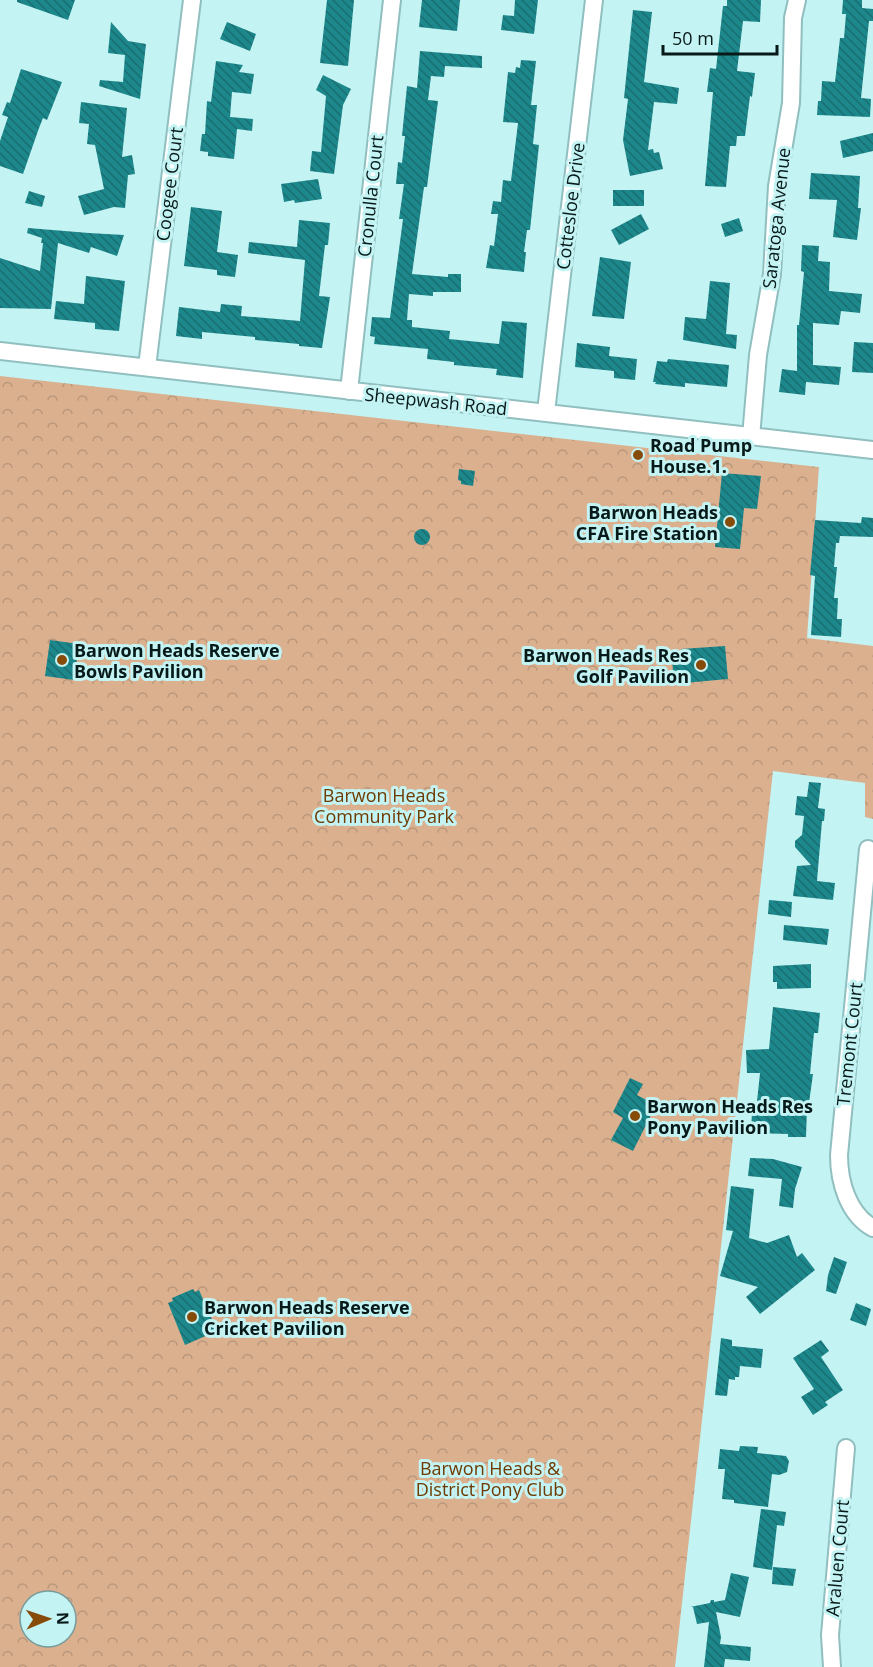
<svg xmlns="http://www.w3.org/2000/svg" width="873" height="1667" viewBox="0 0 873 1667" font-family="'Open Sans',sans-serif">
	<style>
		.forest { fill: url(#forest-crowns); fill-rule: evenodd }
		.building { fill: url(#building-back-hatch) }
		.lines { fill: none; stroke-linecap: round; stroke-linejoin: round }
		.minor-casing { stroke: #91bfc0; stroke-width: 20 }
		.minor { stroke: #fff; stroke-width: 16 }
		.poi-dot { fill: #874b09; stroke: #c4f3f4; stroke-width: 2 }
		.labels { text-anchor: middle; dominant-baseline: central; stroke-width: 6; stroke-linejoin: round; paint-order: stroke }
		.street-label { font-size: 18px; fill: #071919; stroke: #c4f3f4 }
		.poi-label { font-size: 18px; font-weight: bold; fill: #071919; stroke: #c4f3f4; text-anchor: start }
		.park-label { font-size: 18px; fill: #6e3a00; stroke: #c4f3f4 }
	</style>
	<defs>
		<pattern id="forest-crowns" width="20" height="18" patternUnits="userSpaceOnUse" patternTransform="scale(1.5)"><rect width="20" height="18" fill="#dab08f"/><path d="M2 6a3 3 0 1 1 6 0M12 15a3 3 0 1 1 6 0" fill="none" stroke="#ba977b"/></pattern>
		<pattern id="building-back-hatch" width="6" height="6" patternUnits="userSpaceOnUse" patternTransform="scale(1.5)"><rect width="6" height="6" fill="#1d888b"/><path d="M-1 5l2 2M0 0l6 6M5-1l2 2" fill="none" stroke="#186e71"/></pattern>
	</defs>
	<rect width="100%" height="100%" fill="#c4f3f4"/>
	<path class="forest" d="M0 376 819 467 807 638 873 646V819L865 817V783L773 771 675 1667H0ZM30 1601H66V1637H30Z"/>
	<path class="building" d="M17 0H75L68 20 17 2Z
		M327 0H354L348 66 320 63Z
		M422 0H460L457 31 419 27Z
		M515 0H538L534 34 501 30 503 15 514 16Z
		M727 0H761L760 22 743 21 737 71 755 73 752 97 750 96 745 136H737L736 146H730L726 187 705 186 713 92H707L710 68 716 69 723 6H727Z
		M843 0H862V8L873 9V21H869L861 98 871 99 870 117 817 115 818 101H821L822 81 835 82 840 38H844L846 14H842Z
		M633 10 652 12 644 82 679 88 677 104 654 102 648 150 653 149 654 153 659 152 663 169 630 176 623 140 628 99 624 98Z
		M111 22 128 41 146 44 140 99 99 86 100 80 123 82 125 55 108 53Z
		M227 22 256 34 250 51 220 39Z
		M420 51 482 56V68L445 66 444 77 431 76 428 100 438 101 427 187H424L412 274 448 277V274H461V292H433V296L409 294 407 320H412V327L450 331 449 339 499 344 502 321 527 323 523 378 496 375 497 369 454 365V362L427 359 428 349 374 344 375 337 370 336 372 317 390 318 403 219H399L404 184H396L398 162 402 163 405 136H402L407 86 417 88Z
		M521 60 536 61 531 105H537L533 144 539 145 530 230H527L524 252H526L524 272 486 268 490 245 494 246 498 214H491L493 201 501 202 503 180 511 181 518 123 503 122 508 72 515 73 516 67 520 68Z
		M216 61 243 65 239 72 254 74 251 94 232 92 230 117 253 119 252 131 237 129 234 159 208 156V152L200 151 202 134H205L207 101 211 102Z
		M21 69 62 82 47 120 43 118 39 128 23 174 0 166V141L8 117 2 115 7 102 10 103Z
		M323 75 351 89 343 105 334 174 310 171 312 151 321 152 326 96 316 90Z
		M81 102 127 108 122 157 132 155 135 174 128 175 125 208 114 207 84 215 78 196 104 189 95 145 87 144 89 124 79 123Z
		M873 133V151L843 158 840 141Z
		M811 173 860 176 858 208H861L857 240 833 237 837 200 809 199Z
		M318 179 322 199 295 203 294 200 284 202 281 184Z
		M613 190H644V206H613Z
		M29 191 45 196 42 207 25 203Z
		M191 207 222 211 217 252 238 255 235 277 217 275V270L184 266Z
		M641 214 649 229 619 245 611 230Z
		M739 218 743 231 725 237 721 224Z
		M299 220 330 223 328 245H325L319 296 330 297 322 348 299 346V344L255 340V337L202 332V339L176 336 179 307 220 312 221 304 242 306 241 316 300 321 305 260 248 253 249 242 297 247Z
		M28 228 89 233 124 235 117 256 91 247 89 253 58 243 51 309 0 308V258L40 271 43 243H41L42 238 27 233Z
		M802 245 819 246 818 261 830 262 829 291 862 294 860 313 841 311 839 325 813 323V365L841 367 839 385 806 382 805 395 779 392 782 369 797 371V325H799L804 272 801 271Z
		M600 257 631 262 624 319 592 316Z
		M86 276 125 281 119 331 95 329V323L54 319 56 301 84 304Z
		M710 281 730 283 726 334 737 335 736 349 683 340 685 317 706 319Z
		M854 342 873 343V373L852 372Z
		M577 343 610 347 609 356 637 359 635 380 614 378V371L575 367Z
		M668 359 729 365 727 387 685 383V387L655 384 656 382H653L657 361 667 362Z
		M459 469 475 471 473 486 461 484V481L458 480Z
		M722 473 761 476 757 509 744 508 740 549 715 547Z
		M862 517 873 518V537L840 536 839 543H836L834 567H837L834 598H838L837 619H842L841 637 811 635 815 576 810 575 815 520 861 523Z
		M414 537a8 8 0 1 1 16 0a8 8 0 1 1-16 0Z
		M50 640 79 644 74 680 45 676Z
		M725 646 728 679 684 683 683 671 673 672 672 659 682 658 681 649Z
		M809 782 821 783 818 808 825 809 824 821H822L817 881 835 883 833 900 793 896 797 866 811 865 795 847V841L802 835 804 816 795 815 797 796 807 797Z
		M769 900 792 902 791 917 768 914Z
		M784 925 829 929 827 945 783 940Z
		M811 964V988L777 989V982H773V966Z
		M773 1007 820 1013 818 1033H814L810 1074H813L808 1110 807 1109 806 1137H788V1134L751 1133 752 1111H756L760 1073H747L746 1050 769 1049Z
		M630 1078 643 1084 637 1095 656 1105 633 1151 611 1140 623 1118 613 1112Z
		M750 1158 773 1159 802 1167 795 1189 793 1208 779 1206 782 1179 748 1176Z
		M731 1186 754 1189 749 1238 767 1243 789 1235 797 1257 802 1253 815 1270 760 1314 746 1297 758 1287 720 1276 733 1231 726 1230Z
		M834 1257 847 1262 836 1294 826 1291 828 1275Z
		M193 1289 195 1292 199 1290 217 1331 185 1345 168 1303 173 1301 172 1298Z
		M856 1303 871 1309 866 1326 850 1320Z
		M721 1338 732 1340V1346L763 1349 761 1368 740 1366 739 1377H735V1380L729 1379 727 1396 715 1395Z
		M821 1340 829 1351 821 1357 843 1390 825 1402 828 1405 813 1415 801 1397 814 1389 793 1358Z
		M740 1446 758 1447 757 1453 786 1456 789 1461 787 1472 779 1475 772 1474 768 1507 734 1503V1500L722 1499 725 1469H718L720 1449 739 1451Z
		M761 1509 786 1512 784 1526 777 1525 772 1570 753 1567Z
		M773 1567 796 1569 793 1586 772 1584Z
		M731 1573 749 1577 740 1617 716 1612 721 1637 720 1644 751 1647 750 1661 725 1659 724 1667H704L709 1622 697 1624 693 1607H690L710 1603 711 1600H714V1602L725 1600Z"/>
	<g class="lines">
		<defs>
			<path id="minor" d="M0 351 873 450
				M147 367 192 0
				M349 391 392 0
				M546 412 594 0
				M751 437 758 355 772 274 777 186 791 103 793 18 797 0
				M868 849 839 1155C839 1182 848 1214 873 1228
				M832 1667 830 1635 846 1448"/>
		</defs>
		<use href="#minor" class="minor-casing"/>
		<use href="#minor" class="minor"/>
	</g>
	<g class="poi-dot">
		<circle cx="638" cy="455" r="6"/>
		<circle cx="730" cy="522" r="6"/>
		<circle cx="62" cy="660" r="6"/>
		<circle cx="701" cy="665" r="6"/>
		<circle cx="635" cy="1116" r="6"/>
		<circle cx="192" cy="1317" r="6"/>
	</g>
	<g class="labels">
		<g class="street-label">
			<text transform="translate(169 184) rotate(-83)">Coogee Court</text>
			<text transform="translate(370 196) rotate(-84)">Cronulla Court</text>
			<text transform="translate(570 206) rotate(-83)">Cottesloe Drive</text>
			<text transform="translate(776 218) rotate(-84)">Saratoga Avenue</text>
			<text transform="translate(436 401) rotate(6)">Sheepwash Road</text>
			<text transform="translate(849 1044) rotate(-84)">Tremont Court</text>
			<text transform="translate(837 1558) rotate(-85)">Araluen Court</text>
		</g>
		<g class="poi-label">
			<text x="650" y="445">Road Pump<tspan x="650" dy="21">House.1.</tspan></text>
			<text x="718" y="512" text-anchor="end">Barwon Heads<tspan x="718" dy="21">CFA Fire Station</tspan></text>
			<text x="74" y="650">Barwon Heads Reserve<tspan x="74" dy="21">Bowls Pavilion</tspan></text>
			<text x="689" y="655" text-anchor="end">Barwon Heads Res<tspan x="689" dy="21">Golf Pavilion</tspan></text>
			<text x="647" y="1106">Barwon Heads Res<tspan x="647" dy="21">Pony Pavilion</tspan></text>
			<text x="204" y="1307">Barwon Heads Reserve<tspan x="204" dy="21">Cricket Pavilion</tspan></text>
		</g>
		<g class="park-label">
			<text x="384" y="795">Barwon Heads<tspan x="384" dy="21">Community Park</tspan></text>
			<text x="490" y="1468">Barwon Heads &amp;<tspan x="490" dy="21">District Pony Club</tspan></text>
		</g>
	</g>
	<g transform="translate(48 1619) rotate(88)"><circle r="28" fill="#c4f3f4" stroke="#789c9c" stroke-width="1.5"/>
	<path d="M0-4.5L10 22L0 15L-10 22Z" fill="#874b09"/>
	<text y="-9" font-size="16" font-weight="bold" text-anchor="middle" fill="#071919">N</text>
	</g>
	<path d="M663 45v9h114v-9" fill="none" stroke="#071919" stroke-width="3"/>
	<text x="672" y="45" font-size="18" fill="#071919" stroke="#c4f3f4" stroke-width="4.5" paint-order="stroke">50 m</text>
</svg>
